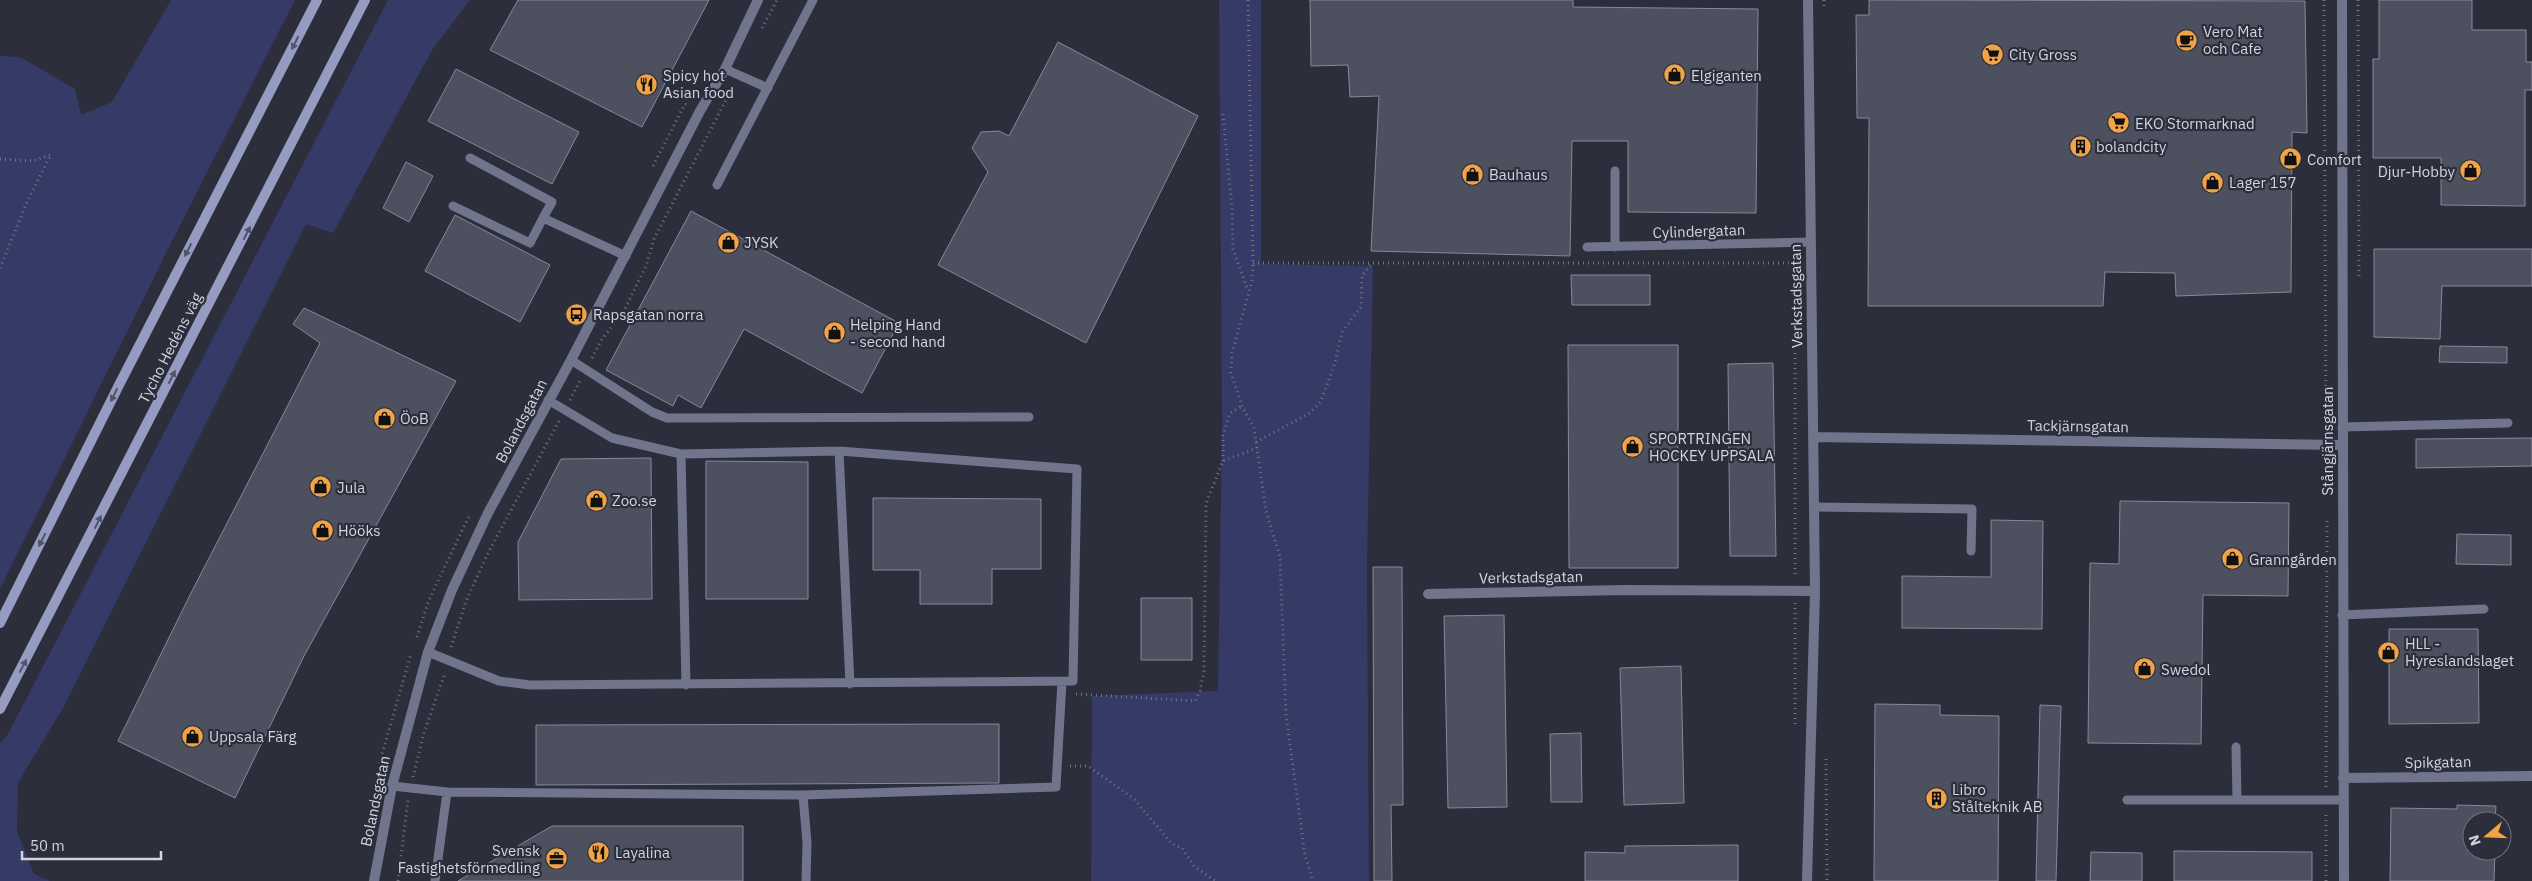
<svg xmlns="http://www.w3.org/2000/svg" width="2532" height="881" viewBox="0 0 2532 881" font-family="'IBM Plex Sans',sans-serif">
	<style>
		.green { fill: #353a66 }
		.building { fill: #4d505e; stroke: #868999 }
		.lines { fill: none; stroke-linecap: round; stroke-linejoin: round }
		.path { stroke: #737581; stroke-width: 3; stroke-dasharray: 1 4; stroke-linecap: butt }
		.service { stroke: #71758c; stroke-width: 9 }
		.minor { stroke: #71758c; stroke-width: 10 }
		.secondary { stroke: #969cc1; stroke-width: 10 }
		.oneway { fill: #51546b }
		.labels { text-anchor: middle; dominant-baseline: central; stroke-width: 4.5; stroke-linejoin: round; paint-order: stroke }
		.poi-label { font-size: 15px; fill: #d3d5de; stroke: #2c2e3c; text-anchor: start }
		.street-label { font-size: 15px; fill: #d3d5de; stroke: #2c2e3c }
	</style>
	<rect width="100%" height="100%" fill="#2c2e3c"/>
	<path class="green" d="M171 0H295L170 245 0 589V56L20 57 75 89 81 115 112 102Z
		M388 0H470L432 50 333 233 306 224 63 708 18 783 17 831 34 874 50 881H0V743L8 734Z
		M1219 0H1261V264L1373 266 1367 565 1369 881H1091L1092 696 1218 691 1222 427Z"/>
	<path class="building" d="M518 0H709L642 127 490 50Z
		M1310 0H1573V7L1758 9 1756 213 1628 212V141H1572L1570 256 1371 251 1379 96 1350 97 1348 65 1311 66Z
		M1869 0 2305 1 2307 133 2292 132 2291 292 2176 296 2175 273 2105 272 2103 306H1868L1869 118H1857L1856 15H1869Z
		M2379 0H2472V30H2526V62H2532V90H2525V206L2441 205V158H2373V59H2379Z
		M1058 42 1198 116 1086 343 938 265 988 172 972 148 981 132 999 131 1009 136Z
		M456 69 579 132 552 184 428 121Z
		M406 162 433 176 409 222 383 208Z
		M691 211 899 323 862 393 744 329 701 408 678 395 673 406 606 370Z
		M455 215 550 265 520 322 425 271Z
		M2374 249H2532V286H2442L2440 339 2374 337Z
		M1571 275H1650V305H1572Z
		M304 308 456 381 304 656 235 798 118 741 191 593 320 343 293 324Z
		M1568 345H1678V568H1569Z
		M2440 346 2507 347V363L2439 362Z
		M1773 363 1776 556H1730L1728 364Z
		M2532 438V466L2416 468V439Z
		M651 458 652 599 519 600 518 542 561 459Z
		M706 461 808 462V599H706Z
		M873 498 1041 499V569H992V604H920V570H873Z
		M2120 501 2289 503 2288 596 2203 595 2201 744 2088 743 2090 563 2119 564Z
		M1991 520 2043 521 2042 629 1902 628V576L1991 577Z
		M2457 534 2511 535V565L2456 564Z
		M1373 567H1402L1403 805H1391L1392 881H1374Z
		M1141 598H1192V660H1141Z
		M1504 615 1507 807 1448 808 1444 616Z
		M2389 629H2478L2479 723 2389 724Z
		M1681 666 1684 803 1624 805 1620 668Z
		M1875 704 1940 705V715L1999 716 1998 881H1874Z
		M2040 705 2061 706 2056 881H2036Z
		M999 724V783L536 785V725Z
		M1581 733 1582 802H1551L1550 734Z
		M2457 805 2496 806 2495 821H2472V851H2495L2494 881H2390L2391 808 2457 809Z
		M552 826H743V881H458Z
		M1738 845V881H1585V852L1625 853V846Z
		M2174 851 2312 852V881H2174Z
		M2091 852 2142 853V881H2090Z"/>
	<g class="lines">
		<path class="path" d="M1248 0 1253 263 1252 281 1232 353 1231 373 1242 406 1254 428 1266 511 1280 557 1286 715 1305 855 1313 881
			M1824 0V10
			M2324 0 2326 432
			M2358 0 2359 280
			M762 28 777 0
			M1223 114 1232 207 1233 249 1248 291
			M0 159 33 161 50 155
			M653 166 685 104 687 105
			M1795 258V577
			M1253 263H1795
			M0 268 27 202 51 154
			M592 358 602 339 624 311 646 266 654 239 729 94
			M570 400 580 381
			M1256 442 1310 413 1321 401 1334 366 1342 332 1361 307 1362 276 1372 263
			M2327 458V484
			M1223 461V435L1230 413 1242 406
			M1795 603V724
			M417 637 429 600 470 514
			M451 647 466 601 488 553 559 421
			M1076 694 1195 701 1200 691 1204 671 1206 503 1223 461 1257 448
			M1826 759 1827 881
			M1070 766H1088L1134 799 1172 844 1182 848 1194 866 1215 881
			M413 777 424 733 445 673
			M379 785H376L380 761 411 654
			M2326 787 2327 518
			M398 881 408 800
			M2326 881V813"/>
		<path class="service" d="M725 69 768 88
			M470 158 552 202 543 218 626 256
			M1615 171V247
			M717 185 813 0
			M453 206 530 243 543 218
			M1587 247 1811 242
			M571 360 652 412 667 418 1029 417
			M548 400 612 438 681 454 686 685
			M2342 427 2508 423
			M839 451 850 684
			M1814 507 1972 509 1971 551
			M2342 615 2484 609
			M428 652 499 681 530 685 1073 681 1077 469 839 451 681 454
			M2236 747 2237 800
			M392 786 447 792 803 795 807 843 806 881
			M803 795 1056 787 1062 681
			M2127 800H2343
			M435 881 447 792"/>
		<path class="minor" d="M2342 0 2344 881
			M1813 437 2342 445
			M1428 594 1625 590 1815 591
			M2343 778 2532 776
			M374 881 392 786 428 652 452 590 488 513 571 360 700 111 725 69 758 0
			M1807 881 1815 591 1808 0"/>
		<path class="secondary" d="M0 623 119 385 317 0
			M0 709 365 0"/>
	</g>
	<defs><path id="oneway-solid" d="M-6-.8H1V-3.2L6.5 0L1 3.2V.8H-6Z" transform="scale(1.25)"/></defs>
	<g class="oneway">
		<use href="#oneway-solid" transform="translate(295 43) rotate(117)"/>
		<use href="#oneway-solid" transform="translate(247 233) rotate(-63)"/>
		<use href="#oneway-solid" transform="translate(188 250) rotate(117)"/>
		<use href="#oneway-solid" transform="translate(172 377) rotate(-63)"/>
		<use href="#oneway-solid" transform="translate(114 395) rotate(117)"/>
		<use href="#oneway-solid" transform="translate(98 522) rotate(-63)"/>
		<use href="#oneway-solid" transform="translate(42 540) rotate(117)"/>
		<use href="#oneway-solid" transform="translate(23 666) rotate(-62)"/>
	</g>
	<defs>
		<symbol id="cafe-disc" viewBox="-11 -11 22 22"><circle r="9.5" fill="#f4a344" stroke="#2c2e3c"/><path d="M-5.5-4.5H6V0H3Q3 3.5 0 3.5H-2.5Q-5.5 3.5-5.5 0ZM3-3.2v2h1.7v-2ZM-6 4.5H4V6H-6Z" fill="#111"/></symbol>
		<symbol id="supermarket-disc" viewBox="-11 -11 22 22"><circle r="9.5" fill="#f4a344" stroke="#2c2e3c"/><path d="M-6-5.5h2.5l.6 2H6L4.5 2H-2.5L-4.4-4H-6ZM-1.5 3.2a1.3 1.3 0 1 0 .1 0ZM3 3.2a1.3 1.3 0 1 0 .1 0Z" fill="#111"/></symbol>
		<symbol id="shop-disc" viewBox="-11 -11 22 22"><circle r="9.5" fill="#f4a344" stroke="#2c2e3c"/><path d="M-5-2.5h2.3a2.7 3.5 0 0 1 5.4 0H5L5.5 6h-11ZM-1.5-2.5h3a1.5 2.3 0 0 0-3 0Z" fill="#111"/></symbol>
		<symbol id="restaurant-disc" viewBox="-11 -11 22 22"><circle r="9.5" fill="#f4a344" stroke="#2c2e3c"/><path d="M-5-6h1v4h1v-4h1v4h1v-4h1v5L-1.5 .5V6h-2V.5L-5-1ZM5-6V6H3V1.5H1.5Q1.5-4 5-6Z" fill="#111"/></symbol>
		<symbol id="building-disc" viewBox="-11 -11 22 22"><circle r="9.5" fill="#f4a344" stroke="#2c2e3c"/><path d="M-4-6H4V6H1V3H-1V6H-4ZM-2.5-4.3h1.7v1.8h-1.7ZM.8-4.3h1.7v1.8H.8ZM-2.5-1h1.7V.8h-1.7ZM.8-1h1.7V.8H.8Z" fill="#111"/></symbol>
		<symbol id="bus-disc" viewBox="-11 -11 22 22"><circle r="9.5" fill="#f4a344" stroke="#2c2e3c"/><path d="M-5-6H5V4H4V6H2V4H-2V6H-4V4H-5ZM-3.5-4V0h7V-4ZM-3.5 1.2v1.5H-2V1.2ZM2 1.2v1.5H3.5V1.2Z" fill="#111"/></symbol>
		<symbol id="office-disc" viewBox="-11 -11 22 22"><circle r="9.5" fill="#f4a344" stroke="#2c2e3c"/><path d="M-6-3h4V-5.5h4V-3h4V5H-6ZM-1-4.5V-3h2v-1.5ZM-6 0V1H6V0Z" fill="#111"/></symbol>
	</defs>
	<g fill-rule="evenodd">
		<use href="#cafe-disc" x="2174" y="28" width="25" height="25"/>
		<use href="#supermarket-disc" x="1980" y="42" width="25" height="25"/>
		<use href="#shop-disc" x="1662" y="62" width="25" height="25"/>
		<use href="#restaurant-disc" x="634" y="72" width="25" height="25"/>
		<use href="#supermarket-disc" x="2106" y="110" width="25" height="25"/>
		<use href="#building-disc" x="2068" y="134" width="25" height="25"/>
		<use href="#shop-disc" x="2278" y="146" width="25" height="25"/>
		<use href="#shop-disc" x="2458" y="158" width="25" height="25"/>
		<use href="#shop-disc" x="1460" y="162" width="25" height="25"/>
		<use href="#shop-disc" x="2200" y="170" width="25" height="25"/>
		<use href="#shop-disc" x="716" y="230" width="25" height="25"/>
		<use href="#bus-disc" x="564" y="302" width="25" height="25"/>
		<use href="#shop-disc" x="822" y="320" width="25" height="25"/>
		<use href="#shop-disc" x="372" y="406" width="25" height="25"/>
		<use href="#shop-disc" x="1620" y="434" width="25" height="25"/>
		<use href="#shop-disc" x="308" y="474" width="25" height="25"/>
		<use href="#shop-disc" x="584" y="488" width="25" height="25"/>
		<use href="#shop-disc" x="310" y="518" width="25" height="25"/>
		<use href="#shop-disc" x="2220" y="546" width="25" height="25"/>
		<use href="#shop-disc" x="2376" y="640" width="25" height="25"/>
		<use href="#shop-disc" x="2132" y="656" width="25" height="25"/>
		<use href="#shop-disc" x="180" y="724" width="25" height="25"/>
		<use href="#building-disc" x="1924" y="786" width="25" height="25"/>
		<use href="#restaurant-disc" x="586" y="840" width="25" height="25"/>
		<use href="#office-disc" x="544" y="846" width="25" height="25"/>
	</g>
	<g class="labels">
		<g class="poi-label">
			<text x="2203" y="31">Vero Mat<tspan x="2203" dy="17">och Cafe</tspan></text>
			<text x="2009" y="54">City Gross</text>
			<text x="663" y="75">Spicy hot<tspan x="663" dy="17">Asian food</tspan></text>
			<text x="1691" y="75">Elgiganten</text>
			<text x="2135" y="123">EKO Stormarknad</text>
			<text x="2096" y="146">bolandcity</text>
			<text x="2307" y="159">Comfort</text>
			<text x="2455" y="171" text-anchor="end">Djur-Hobby</text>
			<text x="1489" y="174">Bauhaus</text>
			<text x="2229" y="182">Lager 157</text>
			<text x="744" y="242">JYSK</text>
			<text x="593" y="314">Rapsgatan norra</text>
			<text x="850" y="324">Helping Hand<tspan x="850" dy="17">- second hand</tspan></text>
			<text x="400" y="418">ÖoB</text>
			<text x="1649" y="438">SPORTRINGEN<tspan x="1649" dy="17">HOCKEY UPPSALA</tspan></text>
			<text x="337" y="487">Jula</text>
			<text x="612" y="500">Zoo.se</text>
			<text x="338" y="530">Hööks</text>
			<text x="2249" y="559">Granngården</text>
			<text x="2405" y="643">HLL -<tspan x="2405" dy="17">Hyreslandslaget</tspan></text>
			<text x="2161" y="669">Swedol</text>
			<text x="209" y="736">Uppsala Färg</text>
			<text x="1952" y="789">Libro<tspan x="1952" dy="17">Stålteknik AB</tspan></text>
			<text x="540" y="850" text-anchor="end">Svensk<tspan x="540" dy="17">Fastighetsförmedling</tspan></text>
			<text x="615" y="852">Layalina</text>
		</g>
		<g class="street-label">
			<text transform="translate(1699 231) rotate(-2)">Cylindergatan</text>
			<text transform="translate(1796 296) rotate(-91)">Verkstadsgatan</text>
			<text transform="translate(170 348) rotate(-63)">Tycho Hedéns väg</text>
			<text transform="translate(521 421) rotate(-62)">Bolandsgatan</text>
			<text transform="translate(2078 426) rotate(1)">Tackjärnsgatan</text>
			<text transform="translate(2327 441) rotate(-90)">Stångjärnsgatan</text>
			<text transform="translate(1531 577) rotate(-1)">Verkstadsgatan</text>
			<text transform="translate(2438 762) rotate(-1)">Spikgatan</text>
			<text transform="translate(375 801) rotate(-78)">Bolandsgatan</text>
		</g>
	</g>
	<g transform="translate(2487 836) rotate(251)"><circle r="24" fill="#2c2e3c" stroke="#6f717d"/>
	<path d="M0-4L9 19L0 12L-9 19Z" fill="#f4a344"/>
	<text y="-8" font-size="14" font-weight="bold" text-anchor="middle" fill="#d3d5de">N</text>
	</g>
	<path d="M22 851v8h139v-8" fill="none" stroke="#d3d5de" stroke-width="2.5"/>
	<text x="30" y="851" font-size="15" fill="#d3d5de" stroke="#2c2e3c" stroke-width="4" paint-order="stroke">50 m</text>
</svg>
